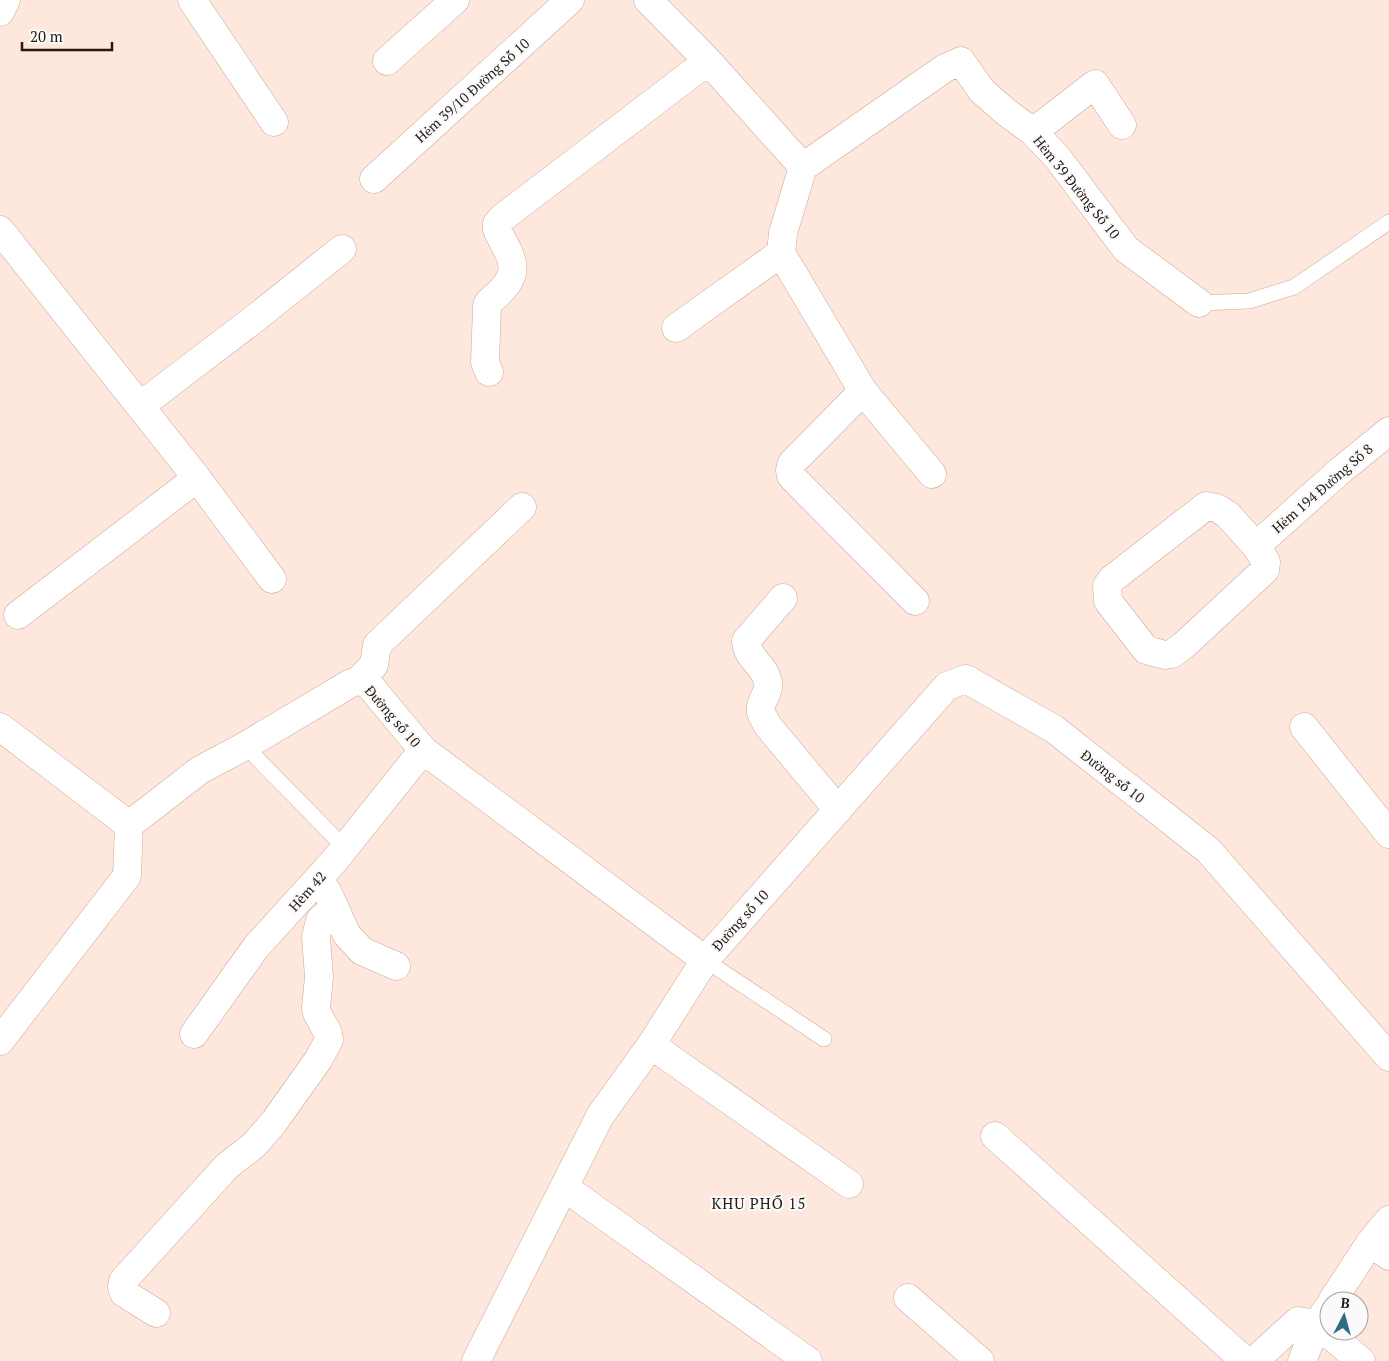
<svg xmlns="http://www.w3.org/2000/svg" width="1389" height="1361" viewBox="0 0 1389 1361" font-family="'PT Serif',serif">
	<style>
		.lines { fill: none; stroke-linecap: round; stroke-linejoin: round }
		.lane-casing { stroke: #cba898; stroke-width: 16 }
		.street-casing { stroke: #cba898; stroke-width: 29 }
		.lane { stroke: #fff; stroke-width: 15 }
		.street { stroke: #fff; stroke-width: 28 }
		.labels { text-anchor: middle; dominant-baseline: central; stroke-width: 4.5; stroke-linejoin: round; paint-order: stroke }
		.street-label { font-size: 14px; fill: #251912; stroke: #fafafa }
		.neighbourhood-label { font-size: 15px; letter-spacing: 1px; fill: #251912; stroke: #fafafa }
	</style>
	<rect width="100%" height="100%" fill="#fee7dd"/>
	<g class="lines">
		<defs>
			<path id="lane" d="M1199 303 1249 301 1294 287 1389 222
				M245 746 345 848
				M705 960 824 1039"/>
			<path id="street" d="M192 0 274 122
				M648 0 708 61 803 167 945 68 961 61 982 91 1006 112 1033 132 1057 157 1126 249 1199 303
				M0 12 6 0
				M387 61 455 0
				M1033 132 1095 84 1122 125
				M803 167 783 233 781 253 863 391 932 474
				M374 179 570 0
				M0 230 197 478 272 579
				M676 328 781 253
				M489 372 485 362 487 307 488 303C499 293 516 280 512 263 510 251 501 240 497 229V224L502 218 708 61
				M863 391 792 463 790 470 791 476 915 601
				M140 406 249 323 342 249
				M1206 506 1217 508 1228 515 1256 546 1266 562 1265 570 1184 645 1172 654 1165 655 1146 650 1108 601 1107 586 1112 579Z
				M1256 546 1341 470 1389 431
				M783 598 746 641C747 659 764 664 768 682 770 693 759 701 761 712 762 716 766 722 768 726L838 810
				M18 615 197 478
				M359 680 374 665 377 645 522 507
				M0 727 129 825 200 770 245 746 351 683 359 680 370 686 423 750 705 960 947 686 966 679 1054 729 1208 850 1389 1057
				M1304 727 1389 834
				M327 891 347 935 362 951 396 966
				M194 1034 256 947 335 860 423 750
				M0 1041 127 876 129 825
				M651 1045 849 1184
				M995 1136 1245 1361
				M564 1187 808 1361
				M1370 1243 1389 1256
				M908 1298 980 1361
				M1332 1301 1370 1243 1389 1220
				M156 1313 124 1293 122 1287 123 1281 227 1166 254 1145 274 1122 318 1060 329 1040 328 1033 317 1013 316 1008 319 977 316 937 320 920 335 908
				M476 1361 600 1116 651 1045 705 960
				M1254 1361 1298 1321 1317 1324 1361 1361
				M1302 1361 1317 1324 1327 1309"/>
		</defs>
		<use href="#lane" class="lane-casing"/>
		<use href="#street" class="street-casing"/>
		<use href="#lane" class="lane"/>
		<use href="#street" class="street"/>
	</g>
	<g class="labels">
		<g class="street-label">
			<text transform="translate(472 90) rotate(-42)">Hẻm 39/10 Đường Số 10</text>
			<text transform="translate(1077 187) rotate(51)">Hẻm 39 Đường Số 10</text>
			<text transform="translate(1322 488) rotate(-41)">Hẻm 194 Đường Số 8</text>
			<text transform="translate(393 716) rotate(49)">Đường số 10</text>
			<text transform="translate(1113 776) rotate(38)">Đường số 10</text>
			<text transform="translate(307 891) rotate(-48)">Hèm 42</text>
			<text transform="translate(740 920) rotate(-48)">Đường số 10</text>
		</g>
		<g class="neighbourhood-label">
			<text x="759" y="1203">KHU PHỐ 15</text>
		</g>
	</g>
	<g transform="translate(1344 1316) rotate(6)"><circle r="24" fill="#fafafa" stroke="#a5a09d"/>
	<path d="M0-4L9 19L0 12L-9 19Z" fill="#2f6b83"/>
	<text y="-8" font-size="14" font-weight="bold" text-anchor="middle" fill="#251912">B</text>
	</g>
	<path d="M22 42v8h90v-8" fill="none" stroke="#251912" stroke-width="2.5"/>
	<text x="30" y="42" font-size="15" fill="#251912" stroke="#fafafa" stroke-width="4" paint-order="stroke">20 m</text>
</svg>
